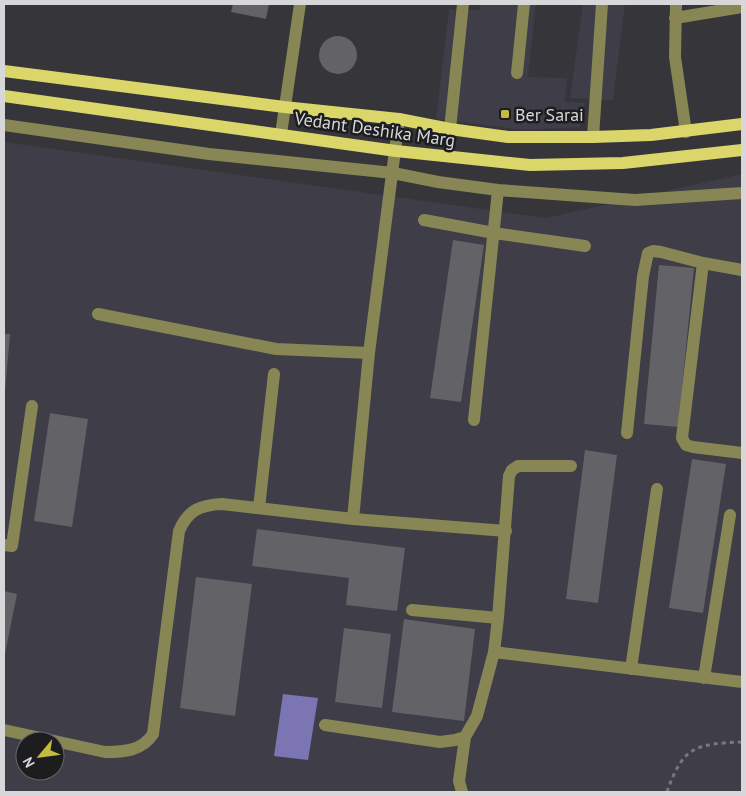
<svg xmlns="http://www.w3.org/2000/svg" width="746" height="796" viewBox="0 0 746 796" font-family="'PT Sans',sans-serif">
	<style>
		.built { fill: #3e3d48; fill-rule: evenodd }
		.water { fill: #7b75b4 }
		.building { fill: #626267 }
		.lines { fill: none; stroke-linecap: round; stroke-linejoin: round }
		.path { stroke: #78787c; stroke-width: 3; stroke-dasharray: 4 4; stroke-linecap: butt }
		.minor { stroke: #878654; stroke-width: 12 }
		.major { stroke: #dad669; stroke-width: 12 }
		.poi-dot { fill: #c2bd3f; stroke: #1d1d1f; stroke-width: 2 }
		.labels { text-anchor: middle; dominant-baseline: central; stroke-width: 5; stroke-linejoin: round; paint-order: stroke }
		.poi-label { font-size: 18px; fill: #d7d7da; stroke: #1d1d1f; text-anchor: start }
		.street-label { font-size: 18px; fill: #d7d7da; stroke: #1d1d1f }
	</style>
	<rect width="100%" height="100%" fill="#35353a"/>
	<path class="built" d="M481 4H536L528 77 567 78 565 102 585 103 580 127 523 130 436 119 449 9 480 10Z
		M583 4H625L613 100 570 98Z
		M4 142 546 218 742 174V792H4ZM25 741H55V771H25Z"/>
	<path class="water" d="M283 694 318 698 308 760 274 756Z"/>
	<path class="building" d="M233 4H269L266 19 231 12Z
		M319 55a19 19 0 1 1 38 0a19 19 0 1 1-38 0Z
		M453 240 484 245 461 402 430 398Z
		M659 265 694 268 678 427 644 424Z
		M4 334H10L5 391H4Z
		M50 413 88 419 72 527 34 521Z
		M585 450 617 455 598 603 566 599Z
		M692 459 726 464 703 613 669 608Z
		M257 529 405 548 397 611 346 605 349 578 252 566Z
		M196 577 252 584 235 716 180 708Z
		M4 591 17 594 5 654H4Z
		M404 619 475 629 464 721 392 712Z
		M344 628 391 634 382 708 335 702Z"/>
	<g class="lines">
		<path class="path" d="M667 792C683 746 695 744 742 742"/>
		<path class="minor" d="M676 4 675 57 686 132
			M675 18 742 7
			M517 73 524 4
			M4 125 209 154 393 173 438 182 498 190 635 200 742 193
			M450 129 463 4
			M281 134 300 4
			M593 137 602 4
			M424 220 494 233 585 246
			M703 263 682 438 686 445 693 447 742 453
			M98 314 276 349 369 353
			M474 420 498 190
			M627 433 643 276 648 253 653 251 661 252 703 263 742 270
			M259 508 274 374
			M353 519 369 353 399 119
			M4 545 12 546 32 406
			M412 610 498 618
			M494 652 742 682
			M631 669 657 489
			M704 678 730 515
			M325 725 440 742 455 740 465 737
			M4 730 105 752C124 752 142 751 153 734L179 531C188 510 200 505 222 504L353 519 506 531
			M462 792 459 781 465 737 477 716 494 652 498 618 509 476 512 470 518 466H571"/>
		<path class="major" d="M4 71 284 107 399 119 450 129 508 137H593L651 135 742 124
			M4 96 396 151 530 165 623 163 742 150"/>
	</g>
	<rect class="poi-dot" x="500" y="109" width="10" height="10" rx="2.5"/>
	<g class="labels">
		<g class="poi-label">
			<text x="515" y="114">Ber Sarai</text>
		</g>
		<g class="street-label">
			<text transform="translate(375 129) rotate(8)">Vedant Deshika Marg</text>
		</g>
	</g>
	<rect width="746" height="796" fill="none" stroke="#d7d7da" stroke-width="10"/>
	<g transform="translate(40 756) rotate(241)"><circle r="24" fill="#1d1d1f" stroke="#67676a"/>
	<path d="M0-4L9 19L0 12L-9 19Z" fill="#c2bd3f"/>
	<text y="-8" font-size="14" font-weight="bold" text-anchor="middle" fill="#d7d7da">N</text>
	</g>
</svg>
